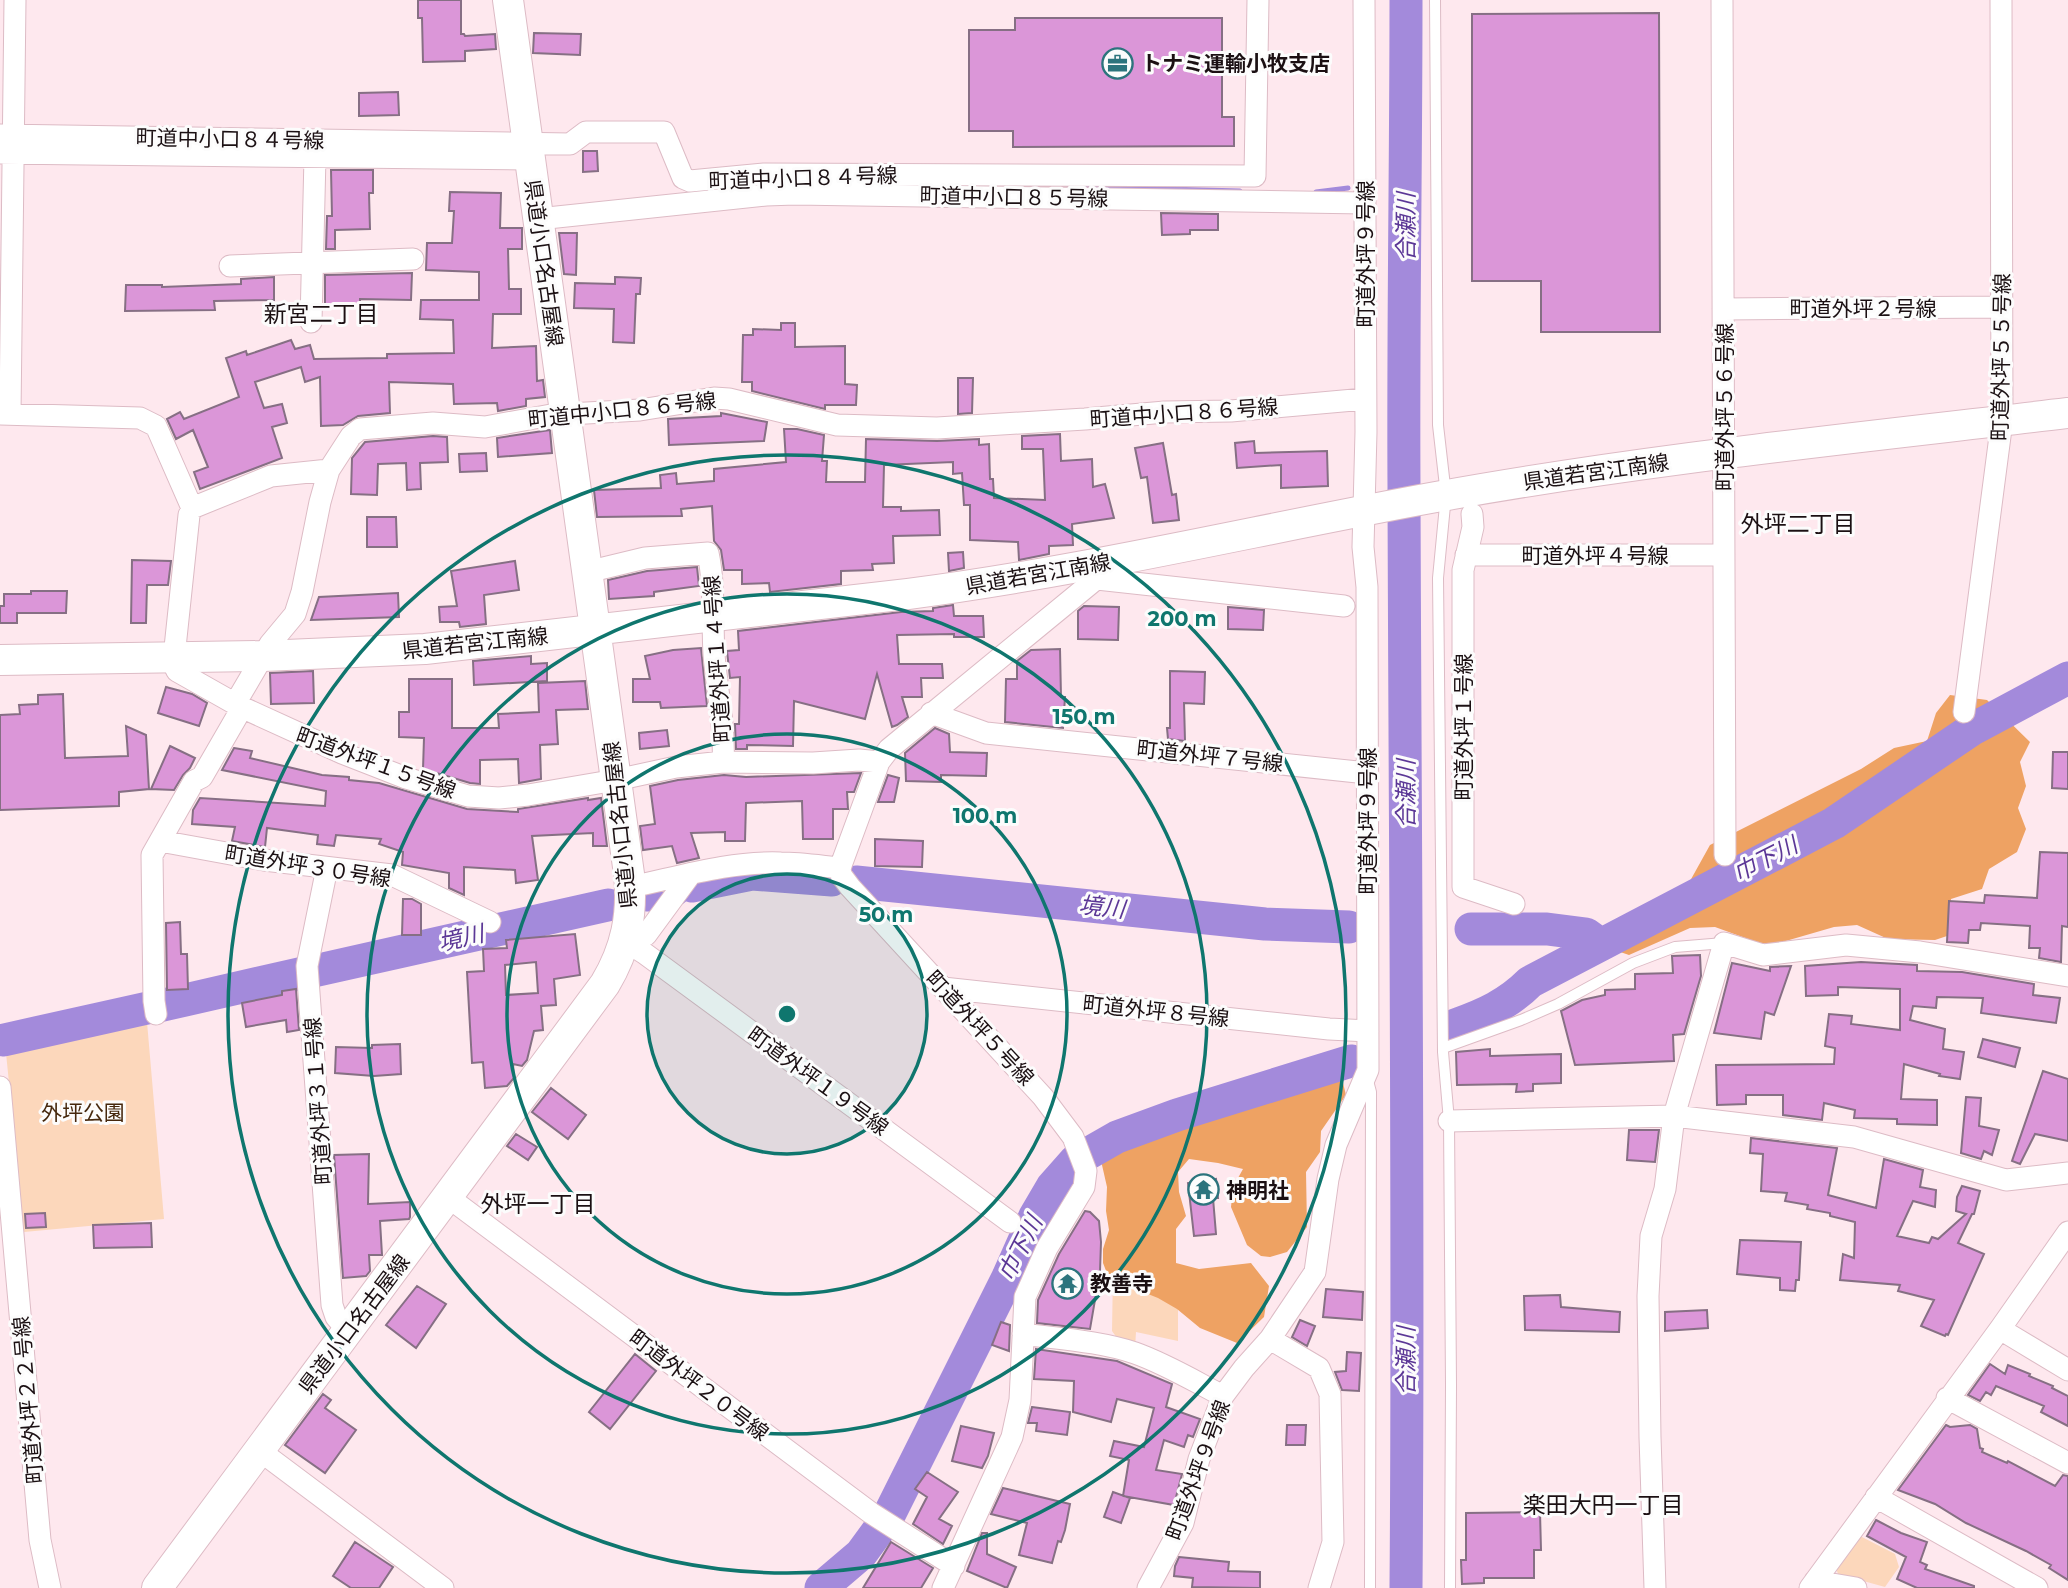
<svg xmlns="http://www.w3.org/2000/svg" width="2068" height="1588" viewBox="0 0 2068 1588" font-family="Montserrat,'Noto Sans JP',sans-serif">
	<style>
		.green { fill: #fcd7bb }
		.forest { fill: #eea263 }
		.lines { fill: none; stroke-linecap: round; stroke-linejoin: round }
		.stream { stroke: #a38adb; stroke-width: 5 }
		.river { stroke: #a38adb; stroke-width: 33 }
		.building { fill: #db96d8; stroke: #866f84; stroke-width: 2; fill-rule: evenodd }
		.service-casing { stroke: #ddbbc5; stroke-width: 12 }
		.minor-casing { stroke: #ddbbc5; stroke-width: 23 }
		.secondary-casing { stroke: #ddbbc5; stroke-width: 32 }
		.service { stroke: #fff; stroke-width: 10 }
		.minor { stroke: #fff; stroke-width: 21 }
		.secondary { stroke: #fff; stroke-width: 30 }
		.ring { fill: none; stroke: #0f766e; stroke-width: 3.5 }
		.labels { text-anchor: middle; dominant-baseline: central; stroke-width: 6; stroke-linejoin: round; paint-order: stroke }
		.poi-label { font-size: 21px; font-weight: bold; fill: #1b1013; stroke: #fcfcfc; text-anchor: start }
		.street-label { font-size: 21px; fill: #1b1013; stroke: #fcfcfc }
		.park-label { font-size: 21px; fill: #46280d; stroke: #fcfcfc }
		.water-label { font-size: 23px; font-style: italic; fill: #5b3796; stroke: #fcfcfc }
		.neighbourhood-label { font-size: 23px; fill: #1b1013; stroke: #fcfcfc }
		.centre { fill: #0f766e; stroke: #fcfcfc; stroke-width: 3.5 }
		.ring-label { font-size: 21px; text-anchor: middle; font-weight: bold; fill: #0f766e; stroke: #fcfcfc; stroke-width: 6; stroke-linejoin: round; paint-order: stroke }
	</style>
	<rect width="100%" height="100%" fill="#fee8ee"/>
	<path class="green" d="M147 1022 164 1219 24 1232 6 1053Z
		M1113 1272H1178V1341L1136 1332 1135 1349 1122 1345 1112 1331Z
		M1860 1536 1895 1554 1899 1567 1885 1587 1838 1574 1836 1568Z"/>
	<path class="forest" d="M1950 695 1987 700 2030 742 2020 762 2026 786 2018 808 2026 829 2017 852 1989 869 1982 889 1951 899 1947 936 1935 940 1888 939 1857 925 1834 927 1775 944 1759 943 1715 927 1690 928 1629 955 1585 940 1690 881 1710 845 1861 769 1894 748 1927 741 1936 713Z
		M1320 1060 1342 1079 1346 1095 1321 1131 1320 1152 1306 1172 1307 1227 1287 1252 1270 1257 1261 1256 1247 1245 1231 1207 1233 1187 1243 1169 1218 1163 1189 1159 1178 1172 1179 1192 1186 1216 1176 1229V1263L1199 1269 1251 1263 1269 1286 1264 1317 1237 1343 1200 1328 1177 1309 1158 1298 1133 1288 1112 1286 1103 1263V1249L1109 1230 1106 1211 1107 1187 1102 1165 1100 1141 1122 1126 1167 1110 1202 1094 1235 1087 1266 1074Z"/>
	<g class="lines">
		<path class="stream" d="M1022 185 1240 191
			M688 188 697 192 723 188
			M1316 192 1348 188"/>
		<path class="river" d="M1406 0C1406 162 1403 325 1404 487 1405 854 1409 1221 1406 1588
			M856 882 1265 924 1349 927
			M692 886 752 874 832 880
			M648 895 674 890
			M1471 929H1547L1586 934 1600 944
			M314 971 608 905
			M159 1006 303 973
			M1455 1025C1484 1015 1508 1004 1530 982L1834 823 1971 730 2068 678
			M4 1040 152 1007
			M821 1588 861 1554 888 1517 1008 1277 1035 1216 1052 1187 1075 1161 1117 1137 1177 1115 1351 1061"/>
	</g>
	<path class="building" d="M418 0H461V34H464L465 36 495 34 496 49 465 51V61L423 62 422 18H418Z
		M1659 13 1660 332H1541V281H1472V14Z
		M1015 18H1222V117H1234V146L1013 147V131H969V30H1015Z
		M534 33 581 34 580 55 533 53Z
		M398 92 399 115 359 116V93Z
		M583 151H597L598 171 583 172Z
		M331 170H373V193H369L370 229 335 230V249H326L327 216H332Z
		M450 192 501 193 500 228H522V249H508L509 289H521V314H493L492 348 536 346 537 381 543 380 545 397 526 399V406L498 411 497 403 454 404 453 384 389 382 390 413 358 416 343 425 321 426 320 377 305 382 301 367 255 382 264 408 282 404 287 423 272 427 282 458 200 489 194 472 208 467 193 430 176 439 167 419 180 412 184 419 239 397 226 358 246 351 247 355 291 340 295 349 310 345 314 359 387 358V354L454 353 453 320 420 319 421 300H479V272L426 270 427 243H452L454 211H449Z
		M1161 213 1218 214V230H1190V234L1162 235Z
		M559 233H577L576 275 564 274Z
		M412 273 411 300 360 299V306L325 307V275Z
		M274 277V300L214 301 215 310 125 311 126 285H162V287L241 284V279Z
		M615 277 641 278 640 294H636L634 343 613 342 614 309 574 308 575 283 615 284Z
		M781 323H795V347L845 346V384L857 385 856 405H825V409L752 391V382H742L743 335H753V329L781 330Z
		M958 378H973L972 413 958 414Z
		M721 413 767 422 764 441 669 445 668 419 721 416Z
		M784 429H797L824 435 822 461H827L826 482H865L866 439 937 441 979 439V445L989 444 990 479H993L994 498 1045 500 1043 449H1022V436L1060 434 1061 461 1092 459 1093 487 1105 484 1114 518 1072 524 1073 545 1049 546V554L1019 560 1018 542 970 540V505H964L962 473 953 474V462L884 465 883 507H901V511L939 510 940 535 893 536 894 563 872 564 873 570 841 571V584L770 592 769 583 742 584V570H724L721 550 714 541 712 506 681 509 682 516 597 517 594 490 661 488 660 475 676 473 677 484 714 481V469L786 462Z
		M550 430 552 453 498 457 497 438Z
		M433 436 447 437 448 462 420 463 421 489 407 490 406 463 378 464 377 495 351 494 352 458 365 442Z
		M1254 441 1255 453 1327 451 1328 486 1281 488V465L1237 468 1235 443Z
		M1163 443 1172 495 1176 494 1179 520 1153 523 1147 477 1141 478 1135 448Z
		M486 453 487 471 460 472 459 454Z
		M367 517H396L397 547H367Z
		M963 552 964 568 949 571 948 553Z
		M132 560 171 561 168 585H147L146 623H131Z
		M515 561 519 590 484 595 486 624 460 627 459 622H440L439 607 457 606 451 571Z
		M697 567 699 586 654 592V596L609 599 608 580 647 571Z
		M31 591H67L66 613H17V623H0V606H4V594H31Z
		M398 593 399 617 311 620 319 597Z
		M953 605 954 616H983L984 637H954V634L897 635 899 664H942L943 678H921L922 697H902L908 717 897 725 892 727 877 674 865 719 794 701 793 746 747 745V749H736L735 724H739L740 677 730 678 727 651 739 650 738 631 901 612 933 611V608Z
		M1084 606 1119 607 1118 640 1078 639V611Z
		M1228 607 1264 610 1263 630 1228 629Z
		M701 648 707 706 661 708 660 702H633V679H650L645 656 673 650Z
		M1060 649 1061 697H1065L1063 728 1005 722 1006 679H1017V661L1031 650Z
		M531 656V664L547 663V681L474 685 473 661Z
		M313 671 314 703 271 704 270 673Z
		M1170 671 1205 672 1204 704 1184 703 1185 741 1168 739 1167 728H1170Z
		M409 679H452V728H499L498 714 539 712 538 683 585 681 588 709 556 710 558 744 540 745 541 779 519 783 518 759 480 760V784L470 783 423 769 424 738 399 737V712H409Z
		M166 687 192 694 207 703 199 726 158 713Z
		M63 694 65 758 128 756 126 726 146 735 149 789 119 792V806L0 810V715L20 714 19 705 38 704V695Z
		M935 728 949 734 950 752 987 753 986 776 941 775V782L906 781 905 753Z
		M667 730 669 746 640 749 639 733Z
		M170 746 195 758 190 768 183 775 174 790 151 789Z
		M234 748 252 751 250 758 322 775 349 777V780L379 783 467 809 518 812V809L588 798V800L601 798 607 846H593V833L532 836 538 880 516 883 515 870 464 867V895L449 888V873L402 865 403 852 379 844 381 839 336 835 334 846 317 844 318 835 267 828 265 847 232 841 235 827 192 824 193 810 200 798 325 806 326 791 222 770Z
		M2053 752H2068V789L2052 788Z
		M861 773 854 792H847L848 809H833V839H803L802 801 746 803 745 841H725V832L691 833 699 858 677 863 672 846 643 850 640 826 655 824 650 786 678 780 724 775 746 777Z
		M888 775 899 778 894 802H878Z
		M875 839 923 841 922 867 875 866Z
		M2040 852 2068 853V927L2062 926 2061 962 2039 958 2040 948H2029L2030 926 1981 923 1980 930H1969L1968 943 1947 942 1949 901 1984 903 1985 895 2037 898Z
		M403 899H412L421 904V935H402Z
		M180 922 181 954H187L188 989 167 990 166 923Z
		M575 934 580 975 554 979 556 1005 541 1006 543 1030 534 1031 527 1060 522 1066 513 1064 514 1078 507 1086 485 1088 483 1062 472 1063 467 972 484 971 483 949 507 948 506 940ZM536 962 538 993 506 995 505 965Z
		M1700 955 1701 976 1684 1034 1673 1035 1674 1061 1575 1065 1561 1011 1582 1000 1605 995V990L1635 989V974L1673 973 1672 956Z
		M1861 962 1917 965V971L1962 972 2034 984 2033 995 2060 998 2056 1023 1981 1013 1983 998 1937 997 1936 1008 1913 1006 1910 1020 1945 1029 1943 1049 1964 1052 1960 1079 1939 1076 1940 1074 1904 1064 1901 1099 1937 1100V1125L1897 1124V1119L1854 1118 1855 1110 1824 1103 1822 1120 1783 1115V1095H1746V1104L1717 1105 1716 1065 1834 1064 1835 1048 1825 1046 1829 1014 1852 1016 1851 1024 1900 1030V989L1838 987V995L1806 996 1805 966Z
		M1732 963 1770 971V967L1791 966 1774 1015 1765 1012 1761 1039 1714 1033Z
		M296 989 299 1030 287 1032 286 1020 246 1027 242 1003 282 995V991Z
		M1983 1039 2020 1048 2015 1067 1978 1057Z
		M400 1044 401 1074 374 1076 335 1073 336 1047 372 1048V1045Z
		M1490 1049V1056L1561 1054V1083L1533 1084V1091L1516 1092 1517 1084 1457 1085 1456 1052Z
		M2043 1071 2068 1079V1141L2035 1134 2020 1164 2012 1161Z
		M551 1088 586 1115 568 1139 532 1112Z
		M1966 1097 1981 1098 1979 1126 1999 1130 1992 1155 1984 1151 1981 1159 1961 1153Z
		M1629 1130H1659L1655 1162 1627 1160Z
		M516 1134 537 1147 528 1160 507 1146Z
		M1751 1138 1837 1148 1828 1195 1876 1208 1884 1159 1923 1170 1920 1187 1936 1190 1935 1207 1913 1201 1897 1236 1929 1243 1932 1237 1938 1239 1966 1214 1956 1211 1957 1197 1962 1186 1980 1191 1974 1214H1972L1958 1243 1984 1254 1948 1335 1946 1334 1945 1336 1921 1326 1934 1300 1898 1291 1900 1285 1840 1280 1843 1254 1854 1258 1855 1222 1830 1216V1213L1807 1209 1808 1205 1785 1201 1787 1193 1761 1191 1763 1154 1750 1153Z
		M369 1154 368 1204 410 1202V1217L409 1219 380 1221 382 1255H369L370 1271 366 1276 343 1278 334 1155Z
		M1216 1179 1218 1198H1213L1216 1234 1194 1236 1188 1183Z
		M1085 1211 1090 1212 1099 1221 1101 1242 1100 1271 1090 1329 1037 1323 1038 1300 1059 1254Z
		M45 1213 46 1227 26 1228 25 1214Z
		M151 1223 152 1247 94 1248 93 1225Z
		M1740 1240 1801 1242 1799 1280H1796L1795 1291 1780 1290V1278L1737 1274Z
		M417 1286 446 1304 416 1348 386 1325Z
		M1326 1289 1363 1292 1362 1320 1323 1317Z
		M1560 1295 1561 1307 1620 1312 1619 1332 1525 1330 1524 1296Z
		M1707 1310 1708 1328 1665 1331V1312Z
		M1300 1320 1315 1326 1307 1346 1292 1337Z
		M1001 1322 1010 1325 1009 1351 992 1345Z
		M1036 1349 1117 1361 1172 1384 1166 1407 1200 1419 1193 1437 1188 1435 1184 1447 1164 1440 1156 1470 1182 1474 1174 1505 1123 1496 1129 1460 1110 1456 1114 1441 1144 1447 1154 1408 1117 1399 1111 1422 1073 1412 1074 1381 1034 1379Z
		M1347 1352 1361 1353 1359 1391 1342 1390 1335 1372 1346 1371Z
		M635 1354 656 1371 610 1429 589 1412Z
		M1990 1364 2005 1374 2008 1365 2030 1374 2029 1376 2053 1386 2052 1388 2068 1396V1426L2041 1412 2044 1406 1996 1386 1991 1395 1986 1392 1980 1401 1968 1395Z
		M323 1394 331 1400 325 1408 356 1430 325 1473 285 1445Z
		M1032 1407 1070 1412 1067 1435 1036 1431 1037 1423H1028Z
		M1287 1425H1306L1305 1445H1286Z
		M1946 1425 1950 1427 1970 1425 1977 1429 1980 1448 1983 1449 1982 1452 2007 1463 2008 1461 2055 1486 2063 1475 2068 1476V1580L2049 1568 2051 1565 2026 1551 1966 1523 1935 1504 1898 1490Z
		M961 1426 994 1433 988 1456 982 1468 952 1461Z
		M927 1472 958 1492 939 1519 952 1526 943 1544 913 1524 927 1497 915 1489Z
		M1003 1488 1070 1504 1065 1530 1061 1542 1058 1541 1052 1563 1019 1555 1027 1523 991 1514Z
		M1113 1492 1130 1498 1121 1523 1104 1517Z
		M1540 1512 1541 1550H1534V1578H1484V1583L1462 1584 1461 1560H1466V1513Z
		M1876 1520 1901 1533 1927 1542 1920 1562 1927 1565 1925 1569 1974 1586V1588H1917L1897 1579 1906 1557 1867 1536Z
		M982 1533H987V1554L1016 1567 1007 1588 967 1571Z
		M355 1542 393 1567 379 1588H351L333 1576Z
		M891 1542 933 1568 921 1588H863Z
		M1179 1557 1229 1562 1228 1571 1260 1572V1588L1192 1587 1193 1578 1174 1576 1175 1566Z"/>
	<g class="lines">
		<defs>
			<path id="service" d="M1435 0 1438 425 1446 495 1438 578 1443 1052 1449 1121 1451 1385 1450 1588
				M1443 1048 1521 1020 1558 1004 1633 963 1675 947 1724 943
				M1367 1077 1371 1092 1370 1588"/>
			<path id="minor" d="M1722 0 1725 855
				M0 135 570 144 586 132H664L683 178 690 181 764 174 1255 176 1258 0
				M0 153 530 159
				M538 219 766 195 795 194 1364 203
				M230 266 413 259
				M1723 309 2002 307
				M311 322 315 157
				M0 414 140 418 156 426 192 508 271 476 329 470 351 436 360 429 433 423 485 427 551 415 640 410 714 398 729 399 837 425 937 428 1085 419 1165 412 1231 411 1365 399
				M10 414 15 0
				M192 508 189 515 174 657V665L177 671 239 706 342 753 406 778 468 796 499 798 528 795 616 780 676 767 723 762 813 763 859 760 879 762
				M1472 514 1473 527 1463 570V887L1514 904
				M1466 555H1724
				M587 572 645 558 708 553C715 586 712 620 714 655 717 691 725 726 723 762
				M1097 579 1344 606
				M1964 712 2002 421 2001 0
				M931 713 986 733 1367 773
				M160 841 264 860 392 875 490 922
				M327 868 307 966 332 1305 336 1317 348 1331
				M631 887C679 877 730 861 781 863 800 863 820 866 840 868
				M625 941 644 953 1010 1222
				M625 941 646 935 690 875
				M943 988 1329 1029 1368 1031
				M156 1014 154 1001 152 855 194 781 202 777 239 713V697L270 644 295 614 302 592 320 502 329 470
				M0 1087 40 1540 50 1588
				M1449 1121 1674 1116 1854 1137 2006 1180 2068 1173
				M448 1197 871 1513 954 1566
				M2000 1329 2068 1370
				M1023 1334C1060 1339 1099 1341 1135 1353 1166 1364 1194 1381 1223 1396
				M1270 1339 1319 1368 1330 1394 1333 1542 1319 1588
				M1947 1398 2068 1463
				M260 1451 443 1588
				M1876 1497 2037 1588
				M1815 1581 1856 1588
				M943 1588 1012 1437 1020 1400 1025 1297 1047 1248 1084 1187 1086 1171 1073 1137 1043 1097 850 887 841 875 840 868 879 762 889 749 1101 575 1104 564
				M1148 1588 1183 1523 1199 1459 1223 1396 1244 1368 1270 1339 1315 1272 1328 1179 1336 1145 1368 1070 1367 587 1363 547 1366 432 1364 0
				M1655 1588 1650 1437 1648 1296 1651 1236 1665 1189 1674 1116 1724 943 1763 955 1846 945 1920 952 2068 976
				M1810 1588 2000 1329 2068 1232"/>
			<path id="secondary" d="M0 660 263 656 425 649 908 594C1086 571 1260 529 1436 497 1645 459 1857 438 2068 413
				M157 1588 605 984C626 949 633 915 629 874L508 0"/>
		</defs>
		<use href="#service" class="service-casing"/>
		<use href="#minor" class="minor-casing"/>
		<use href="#secondary" class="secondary-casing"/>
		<use href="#service" class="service"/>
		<use href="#minor" class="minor"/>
		<use href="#secondary" class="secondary"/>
	</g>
	<circle cx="787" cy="1014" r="140" fill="#0f766e" fill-opacity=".12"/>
	<g class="ring">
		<circle cx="787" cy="1014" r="140"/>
		<circle cx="787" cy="1014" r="280"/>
		<circle cx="787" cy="1014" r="420"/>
		<circle cx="787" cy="1014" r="559"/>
	</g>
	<defs>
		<symbol id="office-ring" viewBox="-11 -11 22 22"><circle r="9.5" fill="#fcfcfc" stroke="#2c747d" stroke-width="1.5"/><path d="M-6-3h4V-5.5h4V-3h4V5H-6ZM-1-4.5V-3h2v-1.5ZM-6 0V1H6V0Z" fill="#2c747d"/></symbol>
		<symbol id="temple-ring" viewBox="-11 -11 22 22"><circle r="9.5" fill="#fcfcfc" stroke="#2c747d" stroke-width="1.5"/><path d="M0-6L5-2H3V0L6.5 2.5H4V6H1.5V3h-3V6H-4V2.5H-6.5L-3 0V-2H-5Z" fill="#2c747d"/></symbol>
	</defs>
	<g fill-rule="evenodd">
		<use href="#office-ring" x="1100" y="46" width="35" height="35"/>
		<use href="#temple-ring" x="1186" y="1172" width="35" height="35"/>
		<use href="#temple-ring" x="1050" y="1266" width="35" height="35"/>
	</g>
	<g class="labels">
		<g class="poi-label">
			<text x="1141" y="63">トナミ運輸小牧支店</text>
			<text x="1226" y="1190">神明社</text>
			<text x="1090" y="1283">教善寺</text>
		</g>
		<g class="street-label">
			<text transform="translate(230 139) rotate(1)">町道中小口８４号線</text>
			<text transform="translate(803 178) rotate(-2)">町道中小口８４号線</text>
			<text transform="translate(1014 197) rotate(1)">町道中小口８５号線</text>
			<text transform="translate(1365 254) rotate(-90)">町道外坪９号線</text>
			<text transform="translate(544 263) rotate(82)">県道小口名古屋線</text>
			<text x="1863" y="308">町道外坪２号線</text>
			<text transform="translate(2001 357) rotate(-89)">町道外坪５５号線</text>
			<text transform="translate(1724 407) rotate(-90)">町道外坪５６号線</text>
			<text transform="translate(622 410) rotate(-6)">町道中小口８６号線</text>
			<text transform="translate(1184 413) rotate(-4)">町道中小口８６号線</text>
			<text transform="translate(1596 472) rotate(-8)">県道若宮江南線</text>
			<text x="1595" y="555">町道外坪４号線</text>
			<text transform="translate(1038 574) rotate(-10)">県道若宮江南線</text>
			<text transform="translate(475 643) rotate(-6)">県道若宮江南線</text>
			<text transform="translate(717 659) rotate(-94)">町道外坪１４号線</text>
			<text transform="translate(1463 727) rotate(-90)">町道外坪１号線</text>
			<text transform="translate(1210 756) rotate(6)">町道外坪７号線</text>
			<text transform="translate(376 763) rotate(20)">町道外坪１５号線</text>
			<text transform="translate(1367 821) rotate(-90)">町道外坪９号線</text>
			<text transform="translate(620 825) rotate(-96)">県道小口名古屋線</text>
			<text transform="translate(308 866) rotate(9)">町道外坪３０号線</text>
			<text transform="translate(1156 1011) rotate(6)">町道外坪８号線</text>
			<text transform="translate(980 1028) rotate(47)">町道外坪５号線</text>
			<text transform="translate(818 1081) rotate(36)">町道外坪１９号線</text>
			<text transform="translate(318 1101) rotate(-94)">町道外坪３１号線</text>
			<text transform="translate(354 1324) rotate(-53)">県道小口名古屋線</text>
			<text transform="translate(699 1385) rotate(37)">町道外坪２０号線</text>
			<text transform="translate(28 1400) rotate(-95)">町道外坪２２号線</text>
			<text transform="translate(1198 1470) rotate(-70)">町道外坪９号線</text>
		</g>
		<g class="park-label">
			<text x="83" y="1112">外坪公園</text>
		</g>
		<g class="water-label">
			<text transform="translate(1406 227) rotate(-90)">合瀬川</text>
			<text transform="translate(1406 794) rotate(-90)">合瀬川</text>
			<text transform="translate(1765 859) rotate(-27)">巾下川</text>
			<text transform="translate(1102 907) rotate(6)">境川</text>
			<text transform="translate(461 938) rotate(-13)">境川</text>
			<text transform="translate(1020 1248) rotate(-63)">巾下川</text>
			<text transform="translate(1406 1361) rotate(-90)">合瀬川</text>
		</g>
		<g class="neighbourhood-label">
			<text x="321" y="314">新宮二丁目</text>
			<text x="1798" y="524">外坪二丁目</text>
			<text x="538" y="1204">外坪一丁目</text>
			<text x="1603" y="1505">楽田大円一丁目</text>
		</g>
	</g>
	<circle cx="787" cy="1014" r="10" class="centre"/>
	<g class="ring-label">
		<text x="1182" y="626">200 m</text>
		<text x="1084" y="724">150 m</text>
		<text x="985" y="823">100 m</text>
		<text x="886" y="922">50 m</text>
	</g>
</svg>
